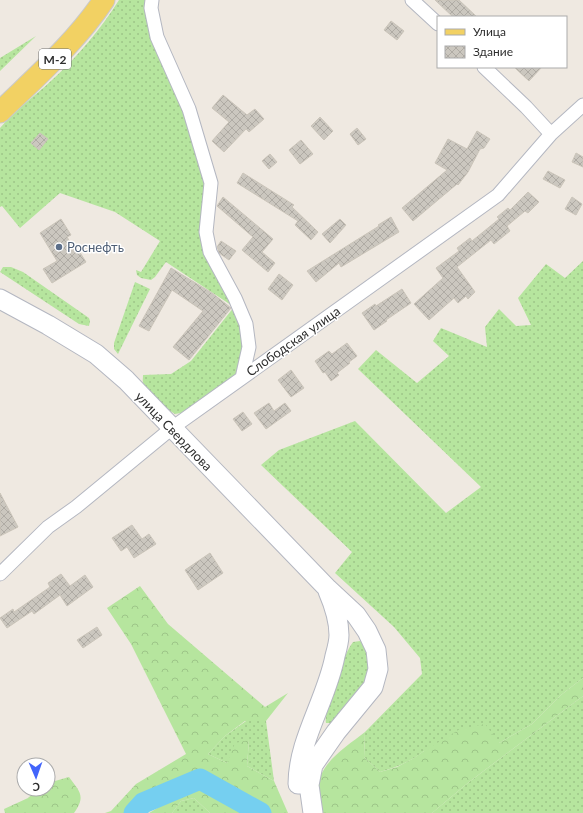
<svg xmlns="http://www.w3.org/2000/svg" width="583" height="813" viewBox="0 0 583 813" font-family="Lato,sans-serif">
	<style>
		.grass { fill: url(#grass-dots) }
		.forest { fill: url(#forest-crowns) }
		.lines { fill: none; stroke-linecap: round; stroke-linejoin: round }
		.river { stroke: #75cff0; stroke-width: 21 }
		.building { fill: url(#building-cross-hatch); stroke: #cbc5ba }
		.minor-casing { stroke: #b4b7c1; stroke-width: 15 }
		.secondary-casing { stroke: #b4b7c1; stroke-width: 21 }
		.primary-casing { stroke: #c9c9c9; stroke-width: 23 }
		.minor { stroke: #fff; stroke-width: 13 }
		.secondary { stroke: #fff; stroke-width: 19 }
		.primary { stroke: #f2d163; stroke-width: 21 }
		.service-dot { fill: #5c6f8a; stroke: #fff; stroke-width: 1.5 }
		.labels { text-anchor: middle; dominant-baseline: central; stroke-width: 3; stroke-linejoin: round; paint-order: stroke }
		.shield { fill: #fff; stroke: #6d6d6d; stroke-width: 1 }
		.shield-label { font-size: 12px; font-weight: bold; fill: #2e2e2e }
		.service-label { font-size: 13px; fill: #4e5e75; stroke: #fff; text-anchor: start }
		.street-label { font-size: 13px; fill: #2e2e2e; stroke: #fff }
	</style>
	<defs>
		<pattern id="grass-dots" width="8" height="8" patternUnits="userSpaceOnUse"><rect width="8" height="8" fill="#b6e59e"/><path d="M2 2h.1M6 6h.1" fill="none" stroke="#9dc588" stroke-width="1.8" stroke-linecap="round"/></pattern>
		<pattern id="forest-crowns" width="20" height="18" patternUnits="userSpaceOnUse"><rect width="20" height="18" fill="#b6e59e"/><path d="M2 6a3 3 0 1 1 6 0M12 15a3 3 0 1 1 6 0" fill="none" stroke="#9dc588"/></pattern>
		<pattern id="building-cross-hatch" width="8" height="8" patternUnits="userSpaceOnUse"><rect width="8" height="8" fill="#cbc7bf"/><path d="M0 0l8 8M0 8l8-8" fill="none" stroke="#afaba4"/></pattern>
	</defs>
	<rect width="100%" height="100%" fill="#efe9e1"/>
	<path class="grass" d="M119 0H146L147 20 153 44 180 105 197 147 205 185 201 238 208 259 233 301 242 328 244 350 235 378 186 412 175 414C168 410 147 392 144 385 142 381 143 379 143 375L171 374 191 361 234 307 166 262 155 277 151 280 141 278 137 275 136 270 141 272 160 241 115 212 60 193 20 228 2 206 0 207V128C15 110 35 96 52 80 77 57 101 29 119 0Z
		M36 36 0 71V58Z
		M583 261V678L561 695 532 724 499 743 424 751C410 762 397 767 380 772L364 757 365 732 422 674 420 658 394 627 335 573 352 552 261 465 279 450 355 421 446 513 481 487 358 369 376 350 417 383 449 356 433 341 441 328 487 347 485 327 499 309 516 326 531 325 518 298 546 264 565 278Z
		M3 267H11L23 272 89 318 90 321 89 326 79 324 0 272Z
		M135 282 150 289 118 354 114 349V343Z
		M360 641 367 645 371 656 367 680 331 723H326C323 710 344 653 353 642Z
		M583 696V813H432L469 782Z
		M246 721H266L274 781 247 766 249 740 227 763 208 754 225 736Z
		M194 798 210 813H172L181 801Z"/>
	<path class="forest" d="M140 586 168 624 265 707 288 693 266 721H245L225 736 208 754 227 763 235 743 249 740 247 766 274 781 288 813H269L267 811 200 773 147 813H105L111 811 136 784 186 754 131 644 107 608Z
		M583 678V696L469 782 432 813H322C321 806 319 798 318 791 317 764 346 747 365 732L364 757 380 772 397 767 414 758 424 751 460 729 485 724 499 743 532 724 561 695Z
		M69 777C80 792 86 796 74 813H5L4 809 28 798 38 789H48V783Z
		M200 783 249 813H210L194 798 181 801 172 813H149Z"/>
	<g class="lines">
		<path class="river" d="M134 813 143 803 200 779 261 813"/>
	</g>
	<path class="building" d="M435 0H459L477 17H453Z
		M391 21 404 31 397 40 384 30Z
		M514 67H542L529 81Z
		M223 95 247 115 255 109 264 119 249 132 246 129 224 152 212 141 229 122 212 108Z
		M320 117 333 131 324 140 311 126Z
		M357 128 366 139 358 145 350 134Z
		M477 131 490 139 484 148 480 149 468 172 458 185 457 184 413 221 402 208 447 170 435 163 448 139 467 149Z
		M40 133 48 139 39 150 31 143Z
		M301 140 313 154 300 164 289 150Z
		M576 153 583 157V167L572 162Z
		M270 154 277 162 269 169 262 161Z
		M548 171 565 180 560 188 543 179Z
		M243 173 294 205 292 207 318 232 311 240 295 225 298 221 237 183Z
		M528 192 539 202 528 213 525 211 507 226 510 231 494 244 491 240 457 267 475 292 468 299 466 296 458 303 454 298 429 320 414 304 443 278 436 268 459 251 457 248 470 238 472 241 499 219 497 217 508 208 510 210Z
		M223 197 273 239 262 252 275 263 268 272 242 250 253 237 217 206Z
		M572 197 582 204 576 215 565 209Z
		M391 217 399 232 341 267 339 263 316 282 307 271 379 226 378 225Z
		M61 219 71 235 67 237 76 252 79 251 86 262 52 283 43 269 57 261 40 233Z
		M340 219 346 225 330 243 322 234Z
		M221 241 236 251 229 260 219 253 218 249 217 247Z
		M171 268 212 293 231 308 189 360 173 347 203 311 172 290 149 331 139 326Z
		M279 274 293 285 282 300 268 289Z
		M402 289 411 303 386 320 387 321 374 330 362 313 375 304 376 306Z
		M347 343 357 356 349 362 350 363 337 373 339 375 331 381 325 372 323 373 315 361 329 351 332 354Z
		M291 370 304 388 291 397 278 380Z
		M269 403 274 411 285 403 291 411 266 429 254 413Z
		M243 412 252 424 242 431 233 419Z
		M0 493 18 527 0 536Z
		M132 525 142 539 149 534 156 544 134 558 127 547 121 551 112 538Z
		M210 553 223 573 198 590 185 570Z
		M61 574 70 586 85 575 93 587 67 606 60 595 34 614 32 611 7 628 0 618 13 609 14 612 50 587 48 583Z
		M97 627 102 635 83 648 77 640Z"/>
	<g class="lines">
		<defs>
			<path id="minor" d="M152 0 151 8 157 37 189 109 211 183 206 232 210 252 235 298 246 324 249 347 242 378
				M412 0 438 24
				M484 67 526 107 551 134
				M0 574 48 527 76 507 172 428 498 195 551 134 583 105"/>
			<path id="secondary" d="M0 299 48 325 96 354 126 380 328 589 356 615 367 631 376 650 378 669 373 687 336 732 313 765 309 785 313 813
				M298 784C298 740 327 699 335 656 337 649 339 642 339 635 339 619 334 605 328 591"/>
			<path id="primary" d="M0 112C37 76 75 43 104 0"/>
		</defs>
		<use href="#minor" class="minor-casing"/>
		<use href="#secondary" class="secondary-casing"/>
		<use href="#primary" class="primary-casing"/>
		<use href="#minor" class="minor"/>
		<use href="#secondary" class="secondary"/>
		<use href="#primary" class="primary"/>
	</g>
	<circle class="service-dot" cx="59" cy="247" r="4"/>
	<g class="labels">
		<rect class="shield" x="39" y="49" width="32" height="20" rx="3"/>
		<g class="shield-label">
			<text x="55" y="59">М-2</text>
		</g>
		<g class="service-label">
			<text x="67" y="247">Роснефть</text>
		</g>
		<g class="street-label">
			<text transform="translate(293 341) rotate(-35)">Слободская улица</text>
			<text transform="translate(174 431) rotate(46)">улица Свердлова</text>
		</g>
	</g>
	<rect x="437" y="16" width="130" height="52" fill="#ffffff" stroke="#ababab"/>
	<rect x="445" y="29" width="20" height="6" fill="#f2d163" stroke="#ababab"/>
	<text x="473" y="36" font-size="12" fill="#2e2e2e">Улица</text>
	<rect x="445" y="46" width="20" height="12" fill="url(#building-cross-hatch)" stroke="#ababab"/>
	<text x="473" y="56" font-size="12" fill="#2e2e2e">Здание</text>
	<g transform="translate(36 777) rotate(178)"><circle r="19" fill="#ffffff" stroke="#ababab"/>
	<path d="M0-3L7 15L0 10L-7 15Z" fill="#4264fb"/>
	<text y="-6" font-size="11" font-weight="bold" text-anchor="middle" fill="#2e2e2e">С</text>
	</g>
</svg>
